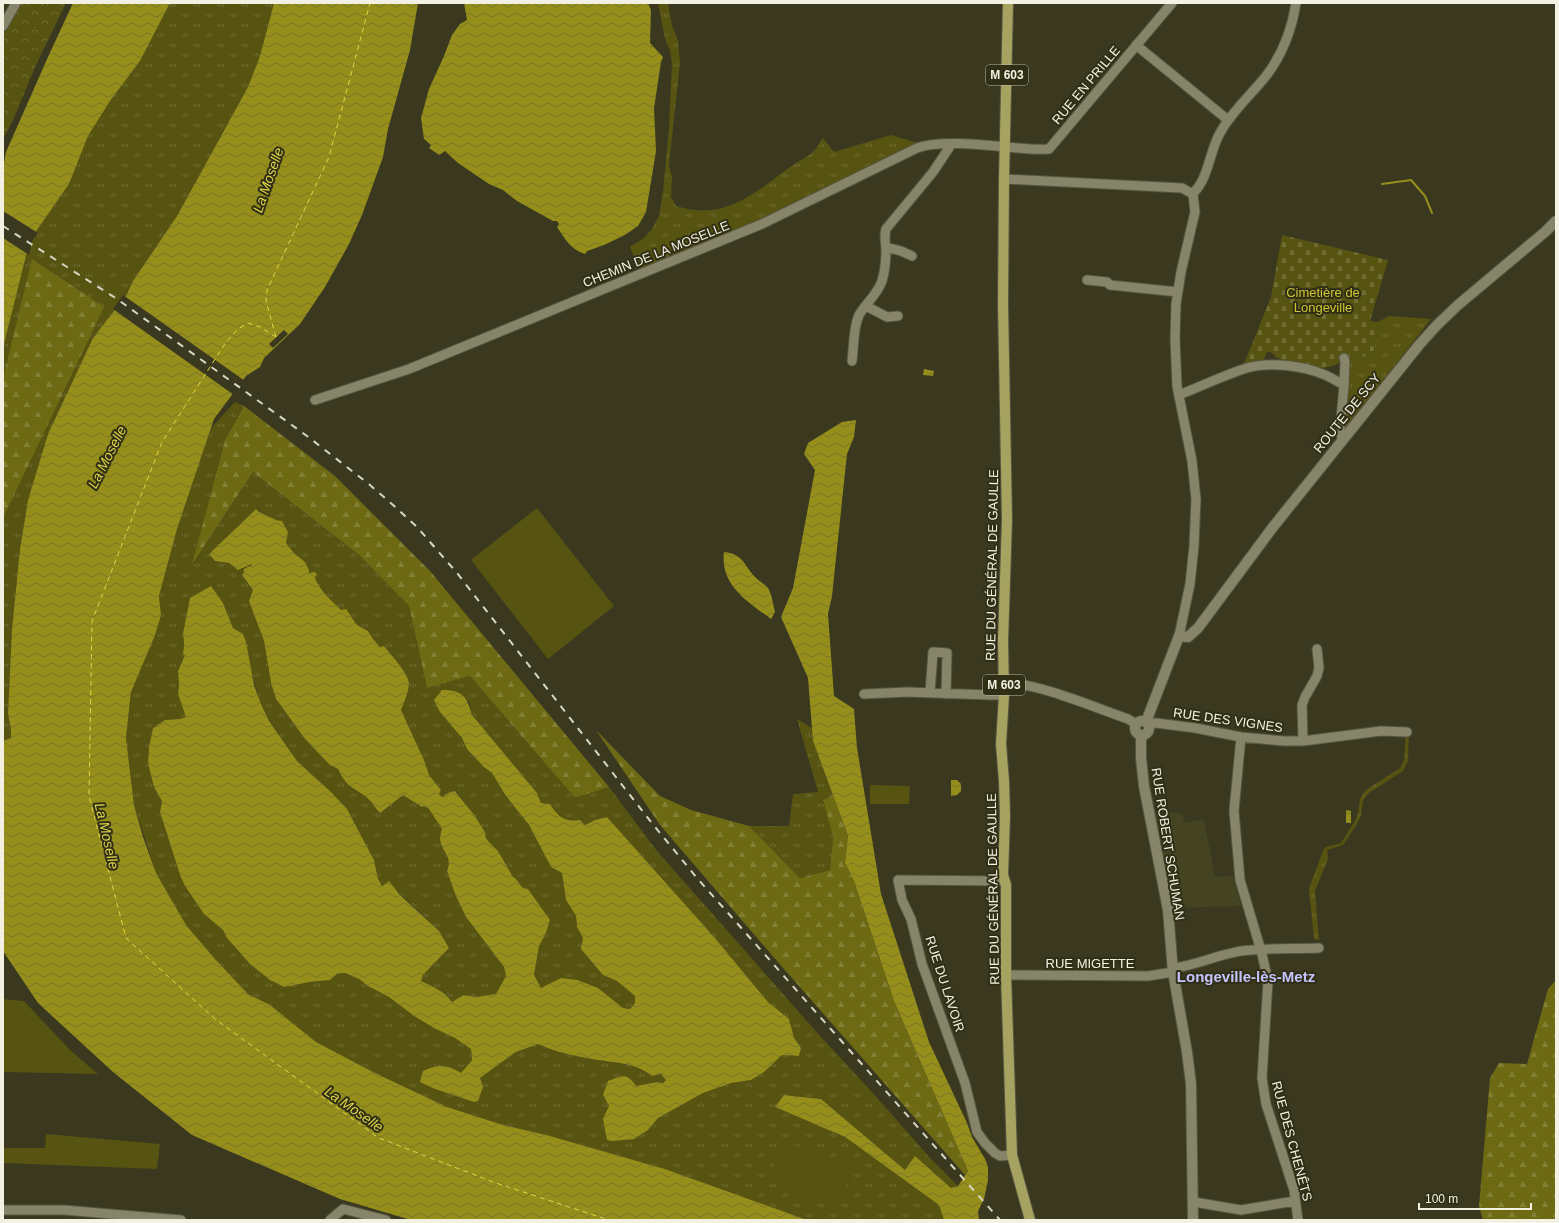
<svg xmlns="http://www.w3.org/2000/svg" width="1559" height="1223" viewBox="0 0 1559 1223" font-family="Arial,sans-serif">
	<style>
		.built { fill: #444322 }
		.grass { fill: url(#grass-tufts); fill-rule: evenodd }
		.forest { fill: url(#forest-firs) }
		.cemetery { fill: url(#cemetery-stones) }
		.park { fill: url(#park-crowns) }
		.garden { fill: #575311 }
		.water { fill: url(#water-waves) }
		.pier { fill: #3a3920 }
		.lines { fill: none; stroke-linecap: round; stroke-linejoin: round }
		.stream { stroke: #958e1b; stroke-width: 2 }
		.ferry { stroke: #dfd649; stroke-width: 1; stroke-dasharray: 5 4; stroke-linecap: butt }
		.minor-casing { stroke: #575641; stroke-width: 11 }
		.tertiary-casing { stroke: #575641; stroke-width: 12 }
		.primary-casing { stroke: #575641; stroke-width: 12 }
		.minor { stroke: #86856a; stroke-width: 9 }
		.tertiary { stroke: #86856a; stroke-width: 10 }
		.primary { stroke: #a6a25f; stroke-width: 10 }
		.rail { stroke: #d7d6c5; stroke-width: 2; stroke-dasharray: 7 7; stroke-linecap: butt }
		.labels { text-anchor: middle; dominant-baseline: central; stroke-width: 4; stroke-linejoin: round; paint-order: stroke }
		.shield { fill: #302f16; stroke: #b8b7a5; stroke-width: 1 }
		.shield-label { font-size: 12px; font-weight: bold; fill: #f2f1e2 }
		.street-label { font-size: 13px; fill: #f2f1e2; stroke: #302f16 }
		.park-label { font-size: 13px; fill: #cdc432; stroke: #302f16 }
		.water-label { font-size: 14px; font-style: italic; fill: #dfd649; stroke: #302f16 }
		.quarter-label { font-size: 15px; font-weight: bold; fill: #c4c3fd; stroke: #302f16 }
	</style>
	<defs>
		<pattern id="grass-tufts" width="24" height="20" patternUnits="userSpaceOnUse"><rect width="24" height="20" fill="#575311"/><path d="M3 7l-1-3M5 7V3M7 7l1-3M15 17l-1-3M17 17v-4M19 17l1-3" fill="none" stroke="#706c33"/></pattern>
		<pattern id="forest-firs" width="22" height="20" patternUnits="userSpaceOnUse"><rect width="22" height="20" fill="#6e6913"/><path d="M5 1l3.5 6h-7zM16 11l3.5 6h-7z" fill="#837f35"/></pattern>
		<pattern id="cemetery-stones" width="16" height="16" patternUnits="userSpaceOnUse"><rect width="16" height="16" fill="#575311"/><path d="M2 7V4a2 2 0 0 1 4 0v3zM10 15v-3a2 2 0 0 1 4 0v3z" fill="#706c33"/></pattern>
		<pattern id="park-crowns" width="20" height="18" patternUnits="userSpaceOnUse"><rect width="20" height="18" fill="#575311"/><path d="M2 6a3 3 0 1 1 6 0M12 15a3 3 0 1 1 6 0" fill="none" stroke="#706c33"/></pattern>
		<pattern id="water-waves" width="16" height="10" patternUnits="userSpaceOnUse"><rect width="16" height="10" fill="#958e1b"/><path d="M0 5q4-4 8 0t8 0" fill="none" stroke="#7a7629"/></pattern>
	</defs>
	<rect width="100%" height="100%" fill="#3a3920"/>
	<path class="built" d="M1174 812 1183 814 1184 823 1204 819 1215 877 1233 876 1241 906 1173 908 1156 815Z"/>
	<path class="grass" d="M170 3H274L260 56 248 87 177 216 133 281 127 294 93 338 48 434 28 500 20 549 8 714 11 730V739L3 741V348L30 240 69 184 88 136 110 101 140 61Z
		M658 3H668L672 26 678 40 680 62 669 165 672 177 671 197 676 206C722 221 751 196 786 170 795 163 806 158 814 151 817 148 820 142 823 138L834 152 891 135 924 145 762 224 641 274 630 247 644 238 652 229 659 216 663 192 669 128 672 64 670 50 665 39Z
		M1389 316 1431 319 1345 429 1343 427 1349 360 1374 354 1378 322Z
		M235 402 244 406 225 440 193 564 253 472 359 555 409 606 427 688 470 676 575 798 609 787 657 851 821 1037 872 1092 931 1159 958 1186 951 1188 915 1156 906 1171 821 1099 784 1095 775 1107 845 1137 939 1205 944 1220H807L665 1169 550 1136 500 1124 447 1107 377 1074 316 1042 270 1005 248 994 215 959 186 925 156 873 134 805 126 738 131 692 161 615 159 596 177 529 211 428ZM256 509 276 520 282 521 288 532 286 543 293 552 305 562 309 570V572L315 578 318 585 325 594 341 611 352 617 357 625 368 631 373 639 380 648 384 646C391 653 408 673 409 683 409 692 404 701 401 710L424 760 429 775 441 790 439 794 442 798 450 792 456 791 475 816 488 841 498 851 513 877 516 879 523 888 528 889 550 920 546 933 539 946 534 975 541 988 549 985 598 988 623 1008 630 1009 635 1003V996L617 981 603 975 577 927 576 916 566 900 562 873 551 867 529 825 506 796 492 773 484 767 467 749 462 738 440 712 469 701 472 715 537 793 541 803 550 804C558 817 565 822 580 820L585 825 595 820 607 817 715 938 768 1002 788 1019 794 1038 801 1048 799 1056 782 1055 764 1072 751 1080 731 1083 703 1093 658 1118 648 1130 630 1078 636 1087 658 1082 663 1083 666 1080 661 1074 652 1076C634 1063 613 1063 592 1059 574 1056 555 1052 538 1044L516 1052 480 1078 478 1101 474 1102 435 1089 424 1071C438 1064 447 1064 461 1073L472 1060 471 1049 455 1038 434 1028 414 1016 389 997 368 986 359 979 344 973 337 974 330 980 309 982 250 964 227 938 223 930 204 914 180 875 160 812 162 801 148 763 149 747 153 728 165 720 180 719 187 717 178 694 179 686 178 671 185 655 183 646 184 636 183 633 190 598 223 603 233 628 238 631 261 704 269 721 297 761 331 792 347 809 374 860 378 879 382 886 389 882C408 905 436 922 449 948L423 975 421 981C434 987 444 991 452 1002L463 995 476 997 496 994 506 976 504 967 466 917 455 894 447 871C453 855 441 852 440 839 440 836 442 832 442 829L429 809 424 806 422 807 403 795 380 813C375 807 370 799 365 796 349 786 346 786 338 769L330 765 305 739 276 699 271 683 264 641 250 601 253 590 242 575 252 565 251 563 235 566 229 563 215 561 209 554Z
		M797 719 812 728 813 741 833 795 823 800 833 837 830 870 800 878 749 826H789L793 794 818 792Z
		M1406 731H1409L1408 761 1403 771 1369 793 1363 800 1361 815 1357 824 1343 845 1327 850 1328 859 1315 891 1319 940 1314 939 1309 888 1324 849 1326 847 1341 843 1355 821 1358 814 1360 799 1366 790 1400 768 1404 760Z"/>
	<path class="forest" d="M32 259 104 307 3 518V378Z
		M244 406 335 476 430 571 609 787 575 798 470 676 427 688 409 606 359 555 253 472 192 565 225 440Z
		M596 730 660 796 691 810 749 826 800 878 830 870 833 837 823 800 833 795 848 837 845 863 854 881 894 1001 968 1171 965 1175 777 961 660 825Z
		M1556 980V1220H1483L1479 1206 1490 1078 1499 1063 1527 1064 1548 989Z"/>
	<path class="cemetery" d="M1282 235 1388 260 1370 321 1378 322 1374 354 1349 360V358L1340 360V362C1337 364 1332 367 1328 367 1311 371 1290 363 1275 357L1274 354 1269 352H1267L1264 359 1244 364 1271 297Z"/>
	<path class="park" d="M21 3H66L35 67 14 118 3 139V35Z"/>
	<path class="garden" d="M537 508 614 606 548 659 471 560Z
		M870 785 910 786 909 804H870Z
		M3 999 24 1001 70 1050 98 1074 3 1072Z
		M46 1134 160 1144 157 1169 3 1163V1148H45Z
		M783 1141 854 1167 839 1208 768 1182Z"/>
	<path class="water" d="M73 3H170L140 61 110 101 88 136 69 184 30 240 3 348V168L6 152 48 57Z
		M274 3H418L410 50 388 129 383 157 362 215 349 244 325 287 300 324 264 358 260 367 246 376 214 419 177 529 159 596 161 615 155 635 131 692 126 738 134 805 143 837 156 873 186 925 215 959 248 994 270 1005 316 1042 377 1074 447 1107 500 1124 550 1136 665 1169 807 1220H411L340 1199 192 1135 113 1072 38 1003 3 951V741L11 738V730L8 714 12 630 20 549 28 500 48 434 93 338 127 294 133 281 177 216 248 87 260 56Z
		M464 3H648L651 10 650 43 663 57 661 62 654 108 656 151 646 212 638 226 625 235 604 245 587 251 585 254C570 249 566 240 557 227L559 224 557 221H553L517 201 503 190 489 184 458 163 445 151 439 155 429 148 431 145 424 139 421 118 429 89 444 56 452 35 460 24 467 20Z
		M924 369 934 371 933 376 923 375Z
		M856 420 854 437 847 454 832 596 828 614 834 696 854 709 857 748 881 894 929 1042 967 1123 972 1137 985 1159 988 1167V1180L984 1199 978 1211 979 1220H944L939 1205 845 1137 775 1107 784 1095 821 1099 905 1170 915 1156 951 1188 958 1186 968 1171 894 1001 854 881 845 863 848 836 813 741 808 678 781 617 793 588 815 470 804 454 808 443 842 422Z
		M256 509 258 511 276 520 282 521 288 532 286 543 293 552 305 562 309 570V573L314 572 317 574 315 578C320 591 331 600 341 610L346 609 357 625 368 631 373 639 380 647 384 646C390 653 408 673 409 683 409 692 404 702 401 710L424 760 429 775 441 790 439 794 442 797 450 792 455 791 475 816 486 834 485 836 488 841 498 851 513 877 516 879 523 888 528 889 550 920 546 933 539 946 534 975 541 988 561 978 577 980 598 988 623 1008 630 1009 635 1003V996L617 981 603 975 581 949 583 938 577 927 576 916 566 900 562 873 551 867 529 825 506 796 492 773 484 767 467 749 462 738 440 712 434 700 442 690C462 690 467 696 472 715L537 793 541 803 550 804C558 817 565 822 580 820L585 825 595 820 607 817 715 938 768 1002 789 1019 794 1038 801 1048 799 1056 782 1055 764 1072 751 1080 731 1083 703 1093 658 1118 648 1130 634 1139 612 1141 607 1140 603 1119 609 1106 603 1095 608 1081C623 1076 626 1072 636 1086L658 1082 663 1083 666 1080 661 1074 652 1076C634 1062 613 1063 592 1059 574 1056 555 1052 538 1044L516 1052 480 1078 483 1087 478 1101 474 1102 435 1089 420 1082 423 1071C438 1064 447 1064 461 1073L472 1060 471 1049 455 1038 434 1028 414 1016 389 997 368 986 359 979 345 973 337 974 330 980 309 982 284 987 270 980 250 964 227 938 223 930 204 914 185 886 180 875 160 812 162 801 154 787 148 763 149 747 153 728 165 720 180 719 186 717 178 694 179 686 178 671 185 655 183 654C184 651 184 636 183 633L190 598 211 586 223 603 233 628 243 634 246 642 254 685 261 704 269 721 297 761 331 792 347 809 374 860 378 879 382 886 389 881 400 895 439 931 449 948 423 975 421 981C434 987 444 991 452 1002L463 995 476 997 496 994 506 976 504 967 466 917 455 894 447 871C453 855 441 852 440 839 440 836 441 832 442 829L429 809 424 806 422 807 403 795 380 813C375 808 371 800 365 796 349 785 347 787 338 769L330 765 305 739 276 699 271 683 264 641 249 601 253 590 242 575 244 572V569L252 565 251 564 238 570 229 563 215 561 209 554Z
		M724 552C744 554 744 566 756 578 760 582 765 584 768 588 772 595 773 604 775 612L771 619C747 601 720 585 724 552Z
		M951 780H957L961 784V791L957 795 951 796Z
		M1347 810 1351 811V823H1346V811Z"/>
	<path class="pier" d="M3 211 38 233 32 241 29 255 3 238Z
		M123 295 245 381 234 395 113 309Z
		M284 330 288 334 273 348 269 344Z"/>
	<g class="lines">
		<path class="stream" d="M1382 184 1411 180 1425 196 1432 213"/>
		<path class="ferry" d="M276 337 260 327 248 323 238 329 226 342 162 442 92 621 89 796 126 938 215 1019 379 1138 493 1182 609 1220
			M276 337 266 301 267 290 329 157 370 3"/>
		<defs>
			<path id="minor" d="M3 26 16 3
				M1136 45 1228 120
				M1004 179 1182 188 1193 194
				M886 247 901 251 912 256
				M1087 280 1107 282 1110 285 1178 292
				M866 306 887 317 898 316
				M1344 358 1345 362 1344 385
				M852 361C854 346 853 328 859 315 866 303 877 295 882 281 885 271 886 258 886 248 885 241 884 236 886 229L933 172 949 148 950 144
				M1179 395C1202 386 1224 375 1247 368 1269 361 1305 366 1325 375 1332 378 1338 382 1344 385L1340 430 1341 435 1344 438
				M315 400 409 369 762 224 917 148C942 139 990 146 1018 148 1028 149 1039 150 1049 149L1172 3
				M1179 636 1190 584 1194 546 1196 499 1192 461 1177 386 1175 338 1176 304 1181 272 1195 212 1193 194C1197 189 1201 184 1203 179 1210 164 1212 147 1220 133 1232 111 1251 95 1266 76 1282 55 1292 29 1296 3
				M1004 682C1046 686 1088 705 1128 719L1136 724
				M930 693 933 652 947 653 946 694
				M864 694 907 692 990 695H1004
				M1148 724 1156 723 1195 728 1241 737 1284 741H1303L1381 731 1407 732
				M1241 737 1234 811 1240 880 1262 954 1268 981 1262 1078 1266 1104 1294 1190 1298 1220
				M1303 741 1302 705 1305 697 1317 676 1319 668 1317 649
				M1005 881 898 880 902 900 911 919 922 964 965 1083 977 1132 985 1143 995 1153 1000 1156 1012 1155
				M1173 968C1200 965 1224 951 1251 950 1274 948 1297 949 1319 948
				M1006 975 1148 976 1173 972
				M1194 1202 1241 1210 1295 1201
				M3 1210H64L181 1220
				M330 1220 343 1209 386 1220"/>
			<path id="tertiary" d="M1135 728a7 7 0 1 1 14 0a7 7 0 1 1-14 0Z
				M1146 722 1179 636 1188 637 1198 628 1273 527 1419 345 1437 325 1458 305 1545 232 1556 221
				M1141 735V758L1144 786 1168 910 1173 972 1187 1052 1191 1084 1193 1220"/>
			<path id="primary" d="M1008 3 1004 179 1003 304 1007 520 1003 641 1004 695 1001 744 1004 781 1005 816 1003 875 1006 885V975L1012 1155 1030 1220"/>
		</defs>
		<use href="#minor" class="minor-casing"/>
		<use href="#tertiary" class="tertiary-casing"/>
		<use href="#primary" class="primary-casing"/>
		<use href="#minor" class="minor"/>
		<use href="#tertiary" class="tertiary"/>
		<use href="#primary" class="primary"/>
		<path class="rail" d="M3 226 117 299 307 436 370 485 393 505 417 527 457 573 651 822 697 878 1000 1220"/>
	</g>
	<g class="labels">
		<g class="shield">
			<rect x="986" y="65" width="42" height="20" rx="3"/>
			<rect x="983" y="675" width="42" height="20" rx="3"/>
		</g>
		<g class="shield-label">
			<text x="1007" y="75">M 603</text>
			<text x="1004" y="685">M 603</text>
		</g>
		<g class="street-label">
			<text transform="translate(1086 85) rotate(-50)">RUE EN PRILLE</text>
			<text transform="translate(656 254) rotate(-22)">CHEMIN DE LA MOSELLE</text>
			<text transform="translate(1347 413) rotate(-51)">ROUTE DE SCY</text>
			<text transform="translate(992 565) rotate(-89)">RUE DU GÉNÉRAL DE GAULLE</text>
			<text transform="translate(1228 720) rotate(8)">RUE DES VIGNES</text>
			<text transform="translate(1168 844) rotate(81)">RUE ROBERT SCHUMAN</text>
			<text transform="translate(993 889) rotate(-91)">RUE DU GÉNÉRAL DE GAULLE</text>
			<text x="1090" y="963">RUE MIGETTE</text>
			<text transform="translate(945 984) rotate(72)">RUE DU LAVOIR</text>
			<text transform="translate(1292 1141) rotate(75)">RUE DES CHENÊTS</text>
		</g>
		<g class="park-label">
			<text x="1323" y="292">Cimetière de<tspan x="1323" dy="15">Longeville</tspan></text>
		</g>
		<g class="water-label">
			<text transform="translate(268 180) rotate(-71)">La Moselle</text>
			<text transform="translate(107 457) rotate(-63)">La Moselle</text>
			<text transform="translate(107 836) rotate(77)">La Moselle</text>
			<text transform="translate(354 1109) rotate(35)">La Moselle</text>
		</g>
		<g class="quarter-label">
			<text x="1246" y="976">Longeville-lès-Metz</text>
		</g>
	</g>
	<rect width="1559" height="1223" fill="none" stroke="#f2f1e2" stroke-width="8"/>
	<path d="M1419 1203v6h112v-6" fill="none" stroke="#f2f1e2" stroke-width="2"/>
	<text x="1425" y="1203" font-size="12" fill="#f2f1e2" stroke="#302f16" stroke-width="3" paint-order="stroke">100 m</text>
</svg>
